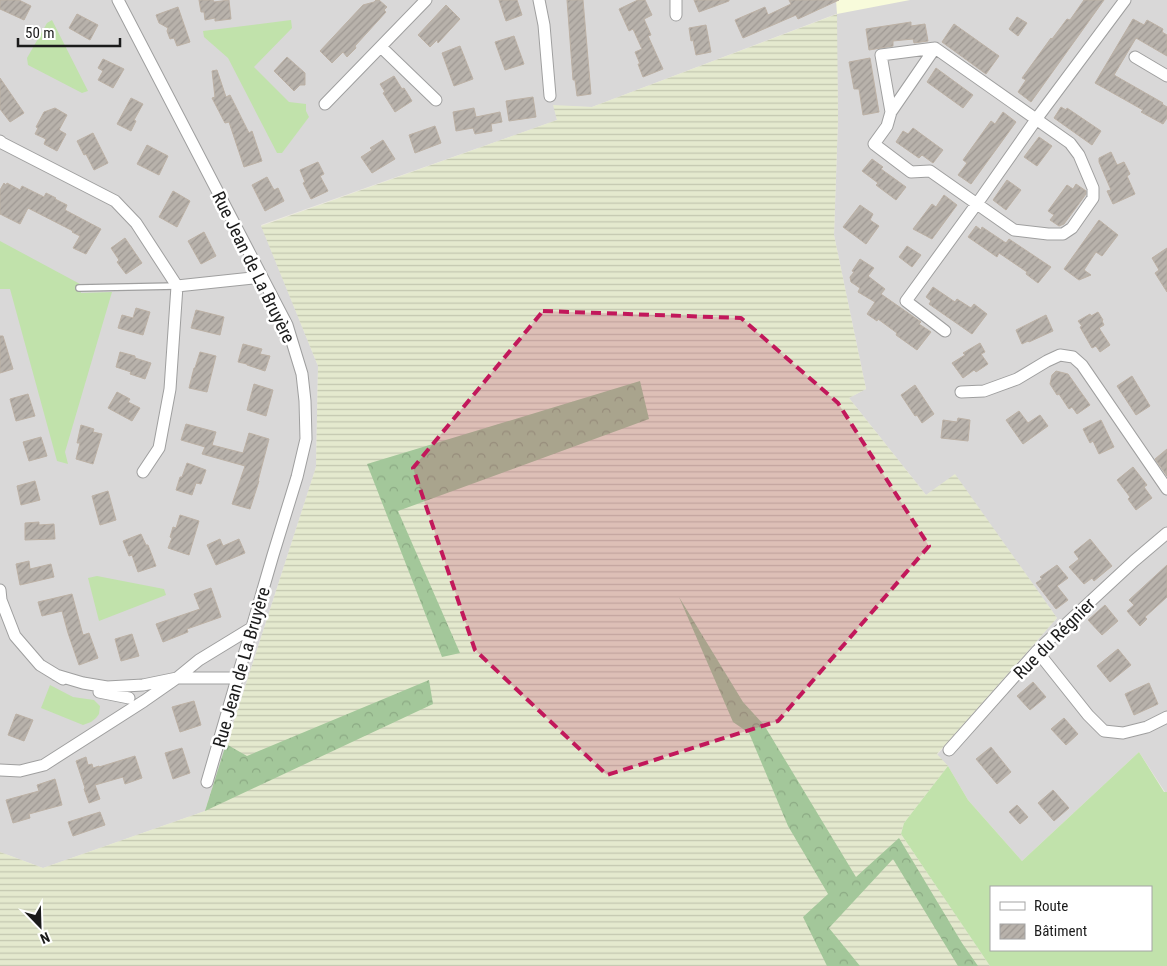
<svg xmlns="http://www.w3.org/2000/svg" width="1167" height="966" viewBox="0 0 1167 966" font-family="'Roboto Condensed',sans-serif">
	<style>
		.residential { fill: #d9d8d8 }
		.education { fill: #f8fbdb }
		.farmland { fill: url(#farmland-rules) }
		.grass { fill: #c1e2ab; fill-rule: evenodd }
		.forest { fill: url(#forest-crowns) }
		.building { fill: url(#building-hatch); stroke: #bcb1a5 }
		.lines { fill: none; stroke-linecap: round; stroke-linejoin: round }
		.lane-casing { stroke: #9f9f9f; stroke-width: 8 }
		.street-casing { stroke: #9f9f9f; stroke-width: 13 }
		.lane { stroke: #fff; stroke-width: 5.5 }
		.street { stroke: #fff; stroke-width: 11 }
		.marked { fill: #c2185b; fill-opacity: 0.2; stroke: #c2185b; stroke-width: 4; stroke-dasharray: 10 6; stroke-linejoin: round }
		.labels { text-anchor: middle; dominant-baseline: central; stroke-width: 5; stroke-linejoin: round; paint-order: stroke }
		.street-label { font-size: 18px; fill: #1b1b1b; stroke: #fff }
	</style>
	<defs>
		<pattern id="farmland-rules" width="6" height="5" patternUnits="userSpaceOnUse" patternTransform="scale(1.25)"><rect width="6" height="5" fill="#e4e9ce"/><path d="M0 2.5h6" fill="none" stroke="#c3c7b0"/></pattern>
		<pattern id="forest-crowns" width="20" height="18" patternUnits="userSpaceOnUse" patternTransform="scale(1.25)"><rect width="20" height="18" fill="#a3c79a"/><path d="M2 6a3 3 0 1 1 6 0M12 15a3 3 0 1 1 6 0" fill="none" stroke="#8caa84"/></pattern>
		<pattern id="building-hatch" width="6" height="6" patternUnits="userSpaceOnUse" patternTransform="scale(1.25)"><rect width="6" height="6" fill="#b8b2ab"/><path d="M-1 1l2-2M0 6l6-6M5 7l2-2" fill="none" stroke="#9e9893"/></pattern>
	</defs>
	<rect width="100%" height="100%" fill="#ece9e1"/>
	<path class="residential" d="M0 0H1167V792H1165L1139 752 1022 861 968 800 948 766 937 755 1057 618 955 475 926 495 849 398 866 389 834 235 838 119 836 14 592 107 554 106 557 120 261 225 318 366 316 467 205 811 43 868 0 852Z"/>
	<path class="education" d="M836 0H910L837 14Z"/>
	<path class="farmland" d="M837 14 838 119 834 235 866 389 849 398 926 495 955 474 1057 618 937 754 948 766 904 823 901 834 990 966H0V852L43 868 205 811 316 467 318 366 261 226 557 120 553 105 592 107Z"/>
	<path class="grass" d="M52 20 88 91 82 93 28 65 27 58 47 23Z
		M291 20 292 28 254 67 289 102 306 104V111L309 117 282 153H277L228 58 204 37 203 31Z
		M0 241 80 284 81 293 112 292 65 452 68 464 57 461 10 289H0Z
		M97 576 164 589 166 595 99 621 88 578Z
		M50 685 73 697 94 700 100 706 99 714 96 718 91 722 83 725 41 708Z
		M1139 752 1164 792H1167V966H990L901 834 904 823 948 766 968 800 1022 861ZM991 887H1151V950H991Z"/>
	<path class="forest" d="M640 381 649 419 398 511 460 653 442 657 367 464Z
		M679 597 743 702 764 725 856 877 899 838 962 943 978 966H958L893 859 829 928 860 966H827L803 917 828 894 788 826 749 733 733 722Z
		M429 680 433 704 205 811 226 744 247 756Z"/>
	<path class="building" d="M0 0H19L31 6 24 20 0 9Z
		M199 0H213L214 2 229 0 231 19 215 21V18L205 20 204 12H201Z
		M376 0H379L387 7 384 10 386 12 355 46 356 48 347 57 343 52 332 63 320 51 363 5 374 2Z
		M499 0H517L522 15 506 21Z
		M567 0H583L591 94 577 96 575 80H573Z
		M638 0H645L652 15 644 19 651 35 648 36 663 69 643 77 638 64H640L635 52 642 49 633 29 629 31 619 9Z
		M694 0H729V1L699 12Z
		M789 0H839L798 19 796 15 743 38 735 20 765 7 768 15 791 4Z
		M1084 0H1104L1031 102 1018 92 1026 80 1022 78 1051 38 1052 39 1067 19 1070 20Z
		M446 5 460 19 438 43 437 40 430 47 418 35Z
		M178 7 190 42 177 46 174 38 170 39 167 31 168 28 159 23 156 15Z
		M77 14 98 25 90 40 69 28Z
		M1017 17 1027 23 1018 36 1009 29Z
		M1133 19 1144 25 1147 20 1163 29 1162 32 1167 35V56L1136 38 1114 75 1163 103 1162 104 1167 107V118L1163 124 1141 112 1143 110 1095 83Z
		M911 22V26L925 24 928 41 914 43 913 39 893 41V46L869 50 866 29Z
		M954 24 999 56 986 74 942 42Z
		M706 25 711 52 696 55 693 40 691 41 689 28Z
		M514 36 524 64 505 70 495 42Z
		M460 46 473 79 454 86 442 53Z
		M287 57 305 73V85H300L294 91 274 71Z
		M870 58 879 112 863 115 859 89H854L849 62Z
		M103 59 124 69 113 88 98 80 103 71 98 68Z
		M936 68 973 95 963 108 927 82Z
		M217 70 226 97 230 95 249 133 252 131 262 161 244 167 229 122 225 123 212 98 215 97 212 71Z
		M394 76 402 89 404 88 412 101 395 112 383 93 385 92 380 84Z
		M0 78 24 113 10 122 0 109Z
		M533 97 536 117 509 121 506 101Z
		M131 98 143 104 134 120 136 121 131 131 117 124Z
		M1061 107 1066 110 1067 108 1101 131 1092 145 1054 118Z
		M55 108 67 115 59 130 66 134 57 151 44 144 46 139 35 134 38 128 36 127 44 112Z
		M474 108 476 117 500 112 502 122 491 124 492 131 475 134 473 128 456 131 453 112Z
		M1003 112 1016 122 971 184 958 175 967 163 963 160 991 121 995 124Z
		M435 126 441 143 415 153 409 135Z
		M913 128 943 150 933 163 922 155 919 158 896 142 903 131 908 134Z
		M93 133 108 163 94 170 86 154 84 155 77 141Z
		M1039 137 1052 146 1037 166 1024 157Z
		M383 140 395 159 372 173 361 157 372 150 370 148Z
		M147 145 168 156 159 175 137 164Z
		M1111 152 1117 165 1124 162 1130 174 1127 176 1135 194 1113 204 1107 191 1111 190 1099 162V158Z
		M872 159 883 167 881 169 906 187 896 200 876 185 878 183 862 171Z
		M318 162 324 174 320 176 328 191 311 199 303 183 305 182 300 170Z
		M267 177 274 190 278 188 284 201 265 211 252 185Z
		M1007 180 1021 190 1006 210 993 200Z
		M4 183 6 185 7 183 20 190 22 186 44 197 46 193 56 198 55 199 67 205 65 210 101 229 86 254 73 248 80 236 72 232 73 231 28 208 20 224 0 214V190Z
		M1076 184 1086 191V194L1064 224 1059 226 1050 220 1054 215 1048 211 1067 185 1073 189Z
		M173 191 190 201 177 227 159 217Z
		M944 195 957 205 932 239 913 229 932 204 936 207Z
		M860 205 873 214 870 220 879 226 866 244 843 227Z
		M1099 220 1118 235 1102 256 1096 252 1084 270 1091 275 1079 280 1064 269Z
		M976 226 981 230 982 227 1006 243 1009 239 1051 267 1038 283 1026 274 1027 272 999 253 997 257 968 237Z
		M204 232 216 256 201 264 188 241Z
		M125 238 142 263 126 274 117 262 119 260 111 248Z
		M907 246 921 255 912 267 899 257Z
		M1167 248V292L1155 273 1159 270 1152 258Z
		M860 259 874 268 868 276 885 289 881 294 921 322 919 324 931 332 917 350 896 335 897 333 878 319 877 321 867 314 875 302 858 292 860 288 851 282 850 277 854 272 852 271Z
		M933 287 955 302 957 299 971 308 974 304 987 314 972 334 929 304 931 301 926 297Z
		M136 308 150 312 143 335 118 328 122 315 133 318Z
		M196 310 224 317 220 335 191 328Z
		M1098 312 1103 320 1102 321 1104 325 1099 328 1110 345 1100 352 1096 346 1092 348 1080 327 1082 326 1078 321 1090 314 1091 316Z
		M1046 315 1053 331 1029 342 1028 341 1022 344 1016 330Z
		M0 336H3L13 369 0 373Z
		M980 343 985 352 981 354 988 364 976 372 974 370 963 378 952 363 965 355 963 353Z
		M243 344 262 349 260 354 270 356 265 371 247 365V364L238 362Z
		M120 352 135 356V358L151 363 145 379 130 374 131 372 116 367Z
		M200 352 216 356 207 392 189 388 194 368H195Z
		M1056 371 1068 374 1090 405 1077 414 1072 407 1069 409 1059 394 1057 395 1050 384 1052 375Z
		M1132 376 1150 406 1136 415 1117 386Z
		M254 384 273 390 266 416 247 410Z
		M915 385 934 414 922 423 917 415 915 416 901 395Z
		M117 392 130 399 128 402 140 408 132 421 108 408Z
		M28 394 35 416 16 421 10 399Z
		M1019 411 1028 423 1040 415 1048 426 1023 444 1006 420Z
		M958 418 970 420 968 441 941 438 943 420 957 422Z
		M1101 420 1114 447 1099 454 1093 441 1090 443 1083 429Z
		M186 424 216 432 212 445 243 453 249 433 269 439 258 481H259L250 509 232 504 245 466 202 454 205 447 181 440Z
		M81 425 94 429 93 432 102 434 93 464 76 459 80 443H77Z
		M41 437 47 456 29 461 23 442Z
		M1167 449V476L1155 459Z
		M187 463 206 470 201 484 196 483 192 495 176 490 180 477H182Z
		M1133 467 1147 485 1144 487 1152 498 1136 510 1128 499 1130 497 1117 480Z
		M35 481 40 500 21 505 17 486Z
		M108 491 116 520 100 525 92 496Z
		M180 515 199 521 189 555 168 548 172 538 170 537 173 527 176 528Z
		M39 522V525L54 524 55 539 25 540V523Z
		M141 534 146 545H148L156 566 138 572 132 555 129 556 123 541Z
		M220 539 223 546 239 539 245 553 216 565 207 545Z
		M1090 539 1112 566 1094 581 1092 578 1084 584 1069 567 1079 559 1074 552Z
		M29 561 30 569 51 564 54 577 20 585 16 564Z
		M1057 565 1068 578 1057 586 1068 600 1056 609 1036 583 1042 579 1040 577Z
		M1167 565V597L1145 617 1147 619 1140 626 1127 611 1134 605 1129 600Z
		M211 588 221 617 187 629 188 632 163 642 156 624 200 609 194 594Z
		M72 594 83 635 89 633 98 658 79 665 68 633 62 611 42 616 38 602Z
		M1105 605 1118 621 1102 635 1088 620Z
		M132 634 139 656 121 661 115 639Z
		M1118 649 1131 665 1110 682 1097 666Z
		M1033 682 1046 697 1030 710 1017 696Z
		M1149 683 1158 704 1134 715 1125 694Z
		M194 701 201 725 180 732 172 707Z
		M16 714 33 720 24 741 8 735Z
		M1064 718 1078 734 1066 745 1051 729Z
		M991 747 1011 772 997 784 976 759Z
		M182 748 190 773 173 779 165 753Z
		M135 756 142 778 125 784 123 777 95 785 100 799 89 803 84 789 85 788 76 761 86 757 88 765 92 764 93 768 99 766V767Z
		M55 779 62 805 29 814 30 818 13 823 6 800 39 791 37 785Z
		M1053 790 1069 808 1054 821 1038 803Z
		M1017 805 1028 817 1020 824 1009 812Z
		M100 812 105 825 73 836 68 822Z"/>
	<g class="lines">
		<defs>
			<path id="lane" d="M79 288 177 286"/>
			<path id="street" d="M118 0 287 325 302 374 305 401 306 439 297 477 273 555 207 782
				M539 0 544 25 550 96
				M676 0V15
				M381 47 436 100
				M935 48 1070 143 1079 155 1093 188V198L1072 228 1063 234H1048L1014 230 930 171 911 172 874 144 887 126 891 112Z
				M1135 57 1167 76
				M325 104 426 0
				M891 112 881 55 935 48
				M0 141 2 143 115 201 136 223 177 286 170 389 159 448 143 472
				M177 286 262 277
				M945 331 906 301 981 198 1040 114 1125 0
				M961 392 984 391 1017 379 1047 361 1060 355 1073 357 1082 365 1167 489
				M0 590 1 600 15 636 40 665 63 679
				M1037 651 1088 715 1104 731 1123 733 1147 727 1167 717
				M56 675 83 683 107 687 143 685 177 678H237
				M99 692 129 698
				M949 750 1037 651 1134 561 1167 533
				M0 770 20 771 44 765 144 701 177 678 199 660 253 627"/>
		</defs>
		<use href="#lane" class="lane-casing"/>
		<use href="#street" class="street-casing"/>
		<use href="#lane" class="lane"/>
		<use href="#street" class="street"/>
	</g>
	<path class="marked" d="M543 311 741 318 838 403 929 546 778 721 607 775 475 650 413 468Z"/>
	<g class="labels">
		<g class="street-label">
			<text transform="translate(254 267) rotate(64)">Rue Jean de La Bruyère</text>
			<text transform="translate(1054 638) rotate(-45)">Rue du Régnier</text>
			<text transform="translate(241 667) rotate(-74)">Rue Jean de La Bruyère</text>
		</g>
	</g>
	<rect x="990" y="886" width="162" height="65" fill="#ffffff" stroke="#a4a4a4"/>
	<rect x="1000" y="902" width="25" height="8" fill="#ffffff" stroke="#a4a4a4"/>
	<text x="1034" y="911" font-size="15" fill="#1b1b1b">Route</text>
	<rect x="1000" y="924" width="25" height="15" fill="url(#building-hatch)" stroke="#a4a4a4"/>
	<text x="1034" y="936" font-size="15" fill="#1b1b1b">Bâtiment</text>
	<g transform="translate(40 926) rotate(157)" stroke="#ffffff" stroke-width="4" paint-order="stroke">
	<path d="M0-4L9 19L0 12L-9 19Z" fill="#1b1b1b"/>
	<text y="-8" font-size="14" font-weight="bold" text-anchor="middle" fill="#1b1b1b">N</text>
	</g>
	<path d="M18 38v8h102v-8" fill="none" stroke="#1b1b1b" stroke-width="2.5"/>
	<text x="25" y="38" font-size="15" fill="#1b1b1b" stroke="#ffffff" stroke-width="4" paint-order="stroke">50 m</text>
</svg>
